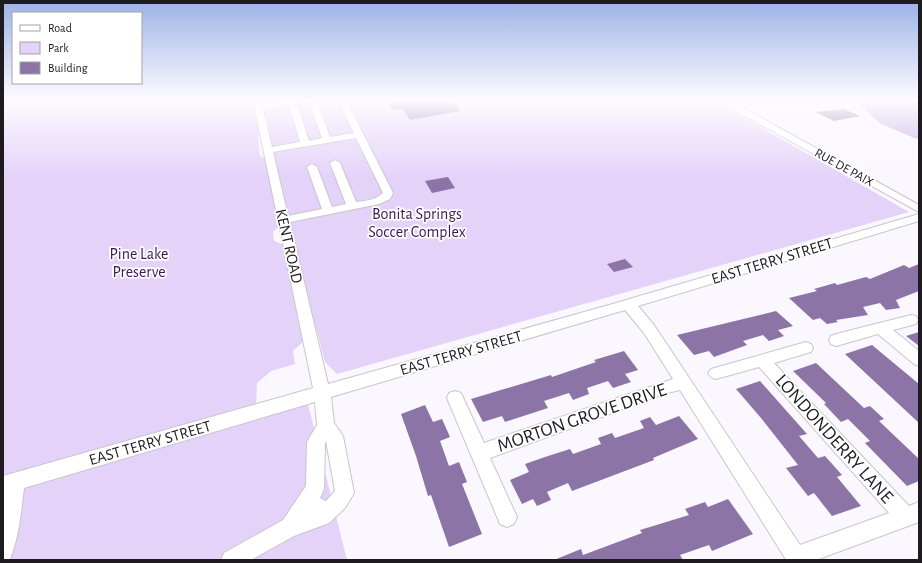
<svg xmlns="http://www.w3.org/2000/svg" width="922" height="563" viewBox="0 0 922 563" font-family="'Alegreya Sans',sans-serif">
	<style>
		.green { fill: #e4d2f9 }
		.water { fill: #c7aee3 }
		.building { fill: #8c74a6 }
		.lines { fill: none; stroke-linecap: round; stroke-linejoin: round }
		.minor-casing { stroke: #c9c5ce; stroke-width: 2 }
		.minor { fill: #fff; fill-rule: evenodd }
		.labels { text-anchor: middle; dominant-baseline: central; stroke-width: 3.5; stroke-linejoin: round; paint-order: stroke }
		.far-street-label { font-size: 13px; fill: #1d1b1f; stroke: #fff }
		.park-label { font-size: 16px; fill: #3a1856; stroke: #fff }
		.street-label { font-size: 16px; fill: #1d1b1f; stroke: #fff }
		.near-street-label { font-size: 19px; fill: #1d1b1f; stroke: #fff }
	</style>
	<rect width="100%" height="100%" fill="#faf7fe"/>
	<path class="green" d="M3 100H258L265 130 258 137 260 156 268 159 284 222 273 232 274 241 284 245 304 341 293 351 295 364 271 371 257 383 256 405 3 477Z
		M262 100H713L909 212 337 374 325 362 290 229Z
		M308 404 347 560H3V493Z"/>
	<path class="water" d="M854 100H909L919 103V140L881 124Z"/>
	<path class="building" d="M387 100H440L443 103 452 101 461 111 410 120 403 109 393 110Z
		M844 109 860 116 834 121 815 112Z
		M448 177 455 188 432 193 425 181Z
		M625 259 633 267 614 272 607 264Z
		M919 264V291L896 300 900 308 886 310 880 303 863 307 868 315 836 320 838 322 827 324 820 318 813 320 789 298 817 291 814 289 835 283 837 285 866 277 870 279 904 265 909 268Z
		M776 311 793 326 778 330 784 336 769 341 763 335 743 341 747 345 714 357 709 351 694 355 677 335Z
		M919 332V346L906 336Z
		M872 345 919 384V423L845 354Z
		M624 351 638 370 625 374 631 382 613 388 608 381 587 388 589 394 573 400 569 393 544 401 548 408 505 422 502 416 483 422 471 399 551 375 552 377 596 362 594 360Z
		M816 363 864 408 870 406 884 419 879 421 919 459V481L907 486 865 443 870 441 848 419 841 422 824 404 826 403 793 371Z
		M760 381 807 434 799 436 818 458 825 456 842 475 837 477 861 506 832 516 814 493 808 496 786 468 798 465 761 418 736 389Z
		M425 405 433 422 442 419 450 437 440 441 449 466 459 462 467 482 462 484 482 534 449 547 431 495 428 496 416 456 401 414Z
		M679 416 698 439 653 458 654 460 572 491 568 483 547 492 551 500 537 506 533 499 522 504 510 480 529 472 525 464 545 457 570 449 573 454 601 444 598 438 612 433 615 438 644 428 640 421 650 417 656 425Z
		M728 499 753 534 712 551 709 545 680 555 683 560H554L581 549 583 555 642 533 640 530 689 515 685 509 705 502 708 507Z"/>
	<g class="lines">
		<defs>
			<path id="minor" d="M253 100H261L262 104 288 100H316L330 137 354 133 338 100H346L393 193 390 199 379 204 290 222 328 384 609 305 919 214V221L638 306 654 325 800 545 889 513 759 367 716 379 711 377 708 373 711 369 806 342 811 344 813 348 811 352 774 363 909 506 919 502V522L816 560H784L785 558 680 390 667 393 490 458 517 517 514 524 507 527 500 524 447 398 449 393 455 391 461 393 484 443 673 379 644 333 625 310 331 397 334 423 343 436 354 493 345 508 329 523 294 536 251 560H221L224 553 283 520 306 486 307 442 317 425 315 402 24 488C21 512 19 537 10 559L3 560V476L313 388ZM309 102 322 138 309 141 297 104ZM289 105 300 142 272 147 263 109ZM356 138 383 193C376 200 365 201 356 202L340 163 335 160 330 163 346 204 332 207 317 167 312 164 307 167 322 209 288 216 273 152ZM326 441 335 491 326 501 320 498 324 489 325 443Z
				M727 100H735L740 106 919 205V212L734 110Z
				M911 315 916 316 918 320 916 324 893 330 919 351V366L914 364 878 334 836 346 831 344 829 340 831 336 836 334Z"/>
		</defs>
		<use href="#minor" class="minor-casing"/>
		<use href="#minor" class="minor"/>
	</g>
	<linearGradient id="sky" x2="0" y2="1"><stop stop-color="#9bb2e6"/><stop offset="0.56" stop-color="#fdfbff"/><stop offset="1" stop-color="#fdfbff" stop-opacity="0"/></linearGradient>
	<rect width="922" height="178" fill="url(#sky)"/>
	<g class="labels">
		<g class="far-street-label">
			<text transform="translate(844 168) rotate(29)">RUE DE PAIX</text>
		</g>
		<g class="park-label">
			<text x="417" y="214">Bonita Springs<tspan x="417" dy="18">Soccer Complex</tspan></text>
			<text x="139" y="254">Pine Lake<tspan x="139" dy="18">Preserve</tspan></text>
		</g>
		<g class="street-label">
			<text transform="translate(289 246) rotate(77)">KENT ROAD</text>
			<text transform="translate(772 261) rotate(-17)">EAST TERRY STREET</text>
			<text transform="translate(461 353) rotate(-16)">EAST TERRY STREET</text>
			<text transform="translate(150 443) rotate(-16)">EAST TERRY STREET</text>
		</g>
		<g class="near-street-label">
			<text transform="translate(582 418) rotate(-19)">MORTON GROVE DRIVE</text>
			<text transform="translate(834 439) rotate(48)">LONDONDERRY LANE</text>
		</g>
	</g>
	<rect width="922" height="563" fill="none" stroke="#1d1b1f" stroke-width="8"/>
	<rect x="12" y="12" width="130" height="72" fill="#ffffff" stroke="#a5a4a5"/>
	<rect x="20" y="25" width="20" height="6" fill="#ffffff" stroke="#a5a4a5"/>
	<text x="48" y="32" font-size="12" fill="#1d1b1f">Road</text>
	<rect x="20" y="42" width="20" height="12" fill="#e4d2f9" stroke="#a5a4a5"/>
	<text x="48" y="52" font-size="12" fill="#1d1b1f">Park</text>
	<rect x="20" y="62" width="20" height="12" fill="#8c74a6" stroke="#a5a4a5"/>
	<text x="48" y="72" font-size="12" fill="#1d1b1f">Building</text>
</svg>
